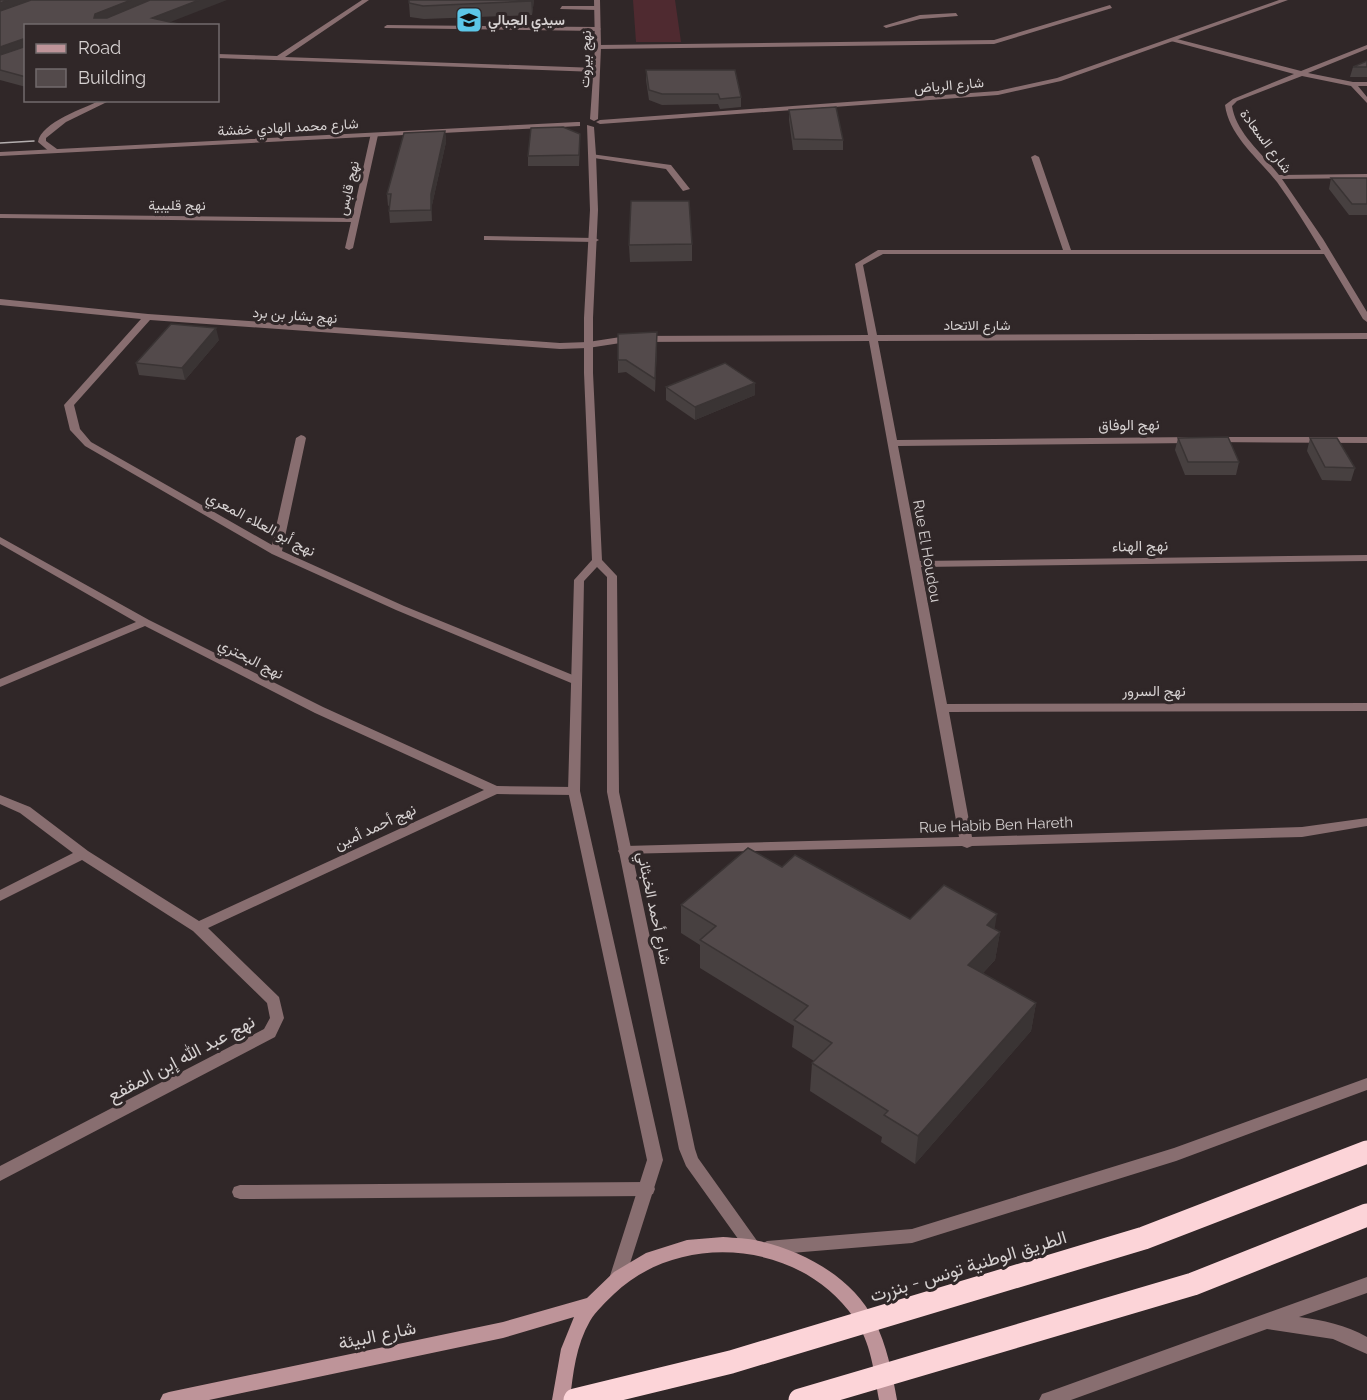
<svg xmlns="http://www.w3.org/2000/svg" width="1367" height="1400" viewBox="0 0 1367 1400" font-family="Raleway,Vazirmatn,sans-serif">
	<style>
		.green { fill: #4f2a30 }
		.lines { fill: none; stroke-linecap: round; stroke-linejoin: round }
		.service { fill: #886e70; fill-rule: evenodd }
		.minor { fill: #886e70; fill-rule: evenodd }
		.tertiary { fill: #886e70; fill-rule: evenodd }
		.secondary { fill: #be9499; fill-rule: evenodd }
		.tram { stroke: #b4afaf; stroke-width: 1.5 }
		.motorway-bridge { stroke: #fcd4d8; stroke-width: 23 }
		.wall { fill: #474040 }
		.shaded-wall { fill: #3a3434 }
		.building { fill: #534a4b; stroke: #3a3434; stroke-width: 1.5 }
		.labels { text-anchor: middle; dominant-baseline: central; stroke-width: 6; stroke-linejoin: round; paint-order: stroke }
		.far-poi-label { font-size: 14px; font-weight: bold; fill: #d6d1d1; stroke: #302728; text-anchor: start }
		.far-street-label { font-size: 14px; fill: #d6d1d1; stroke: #302728 }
		.street-label { font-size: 15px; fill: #d6d1d1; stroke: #302728 }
		.near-street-label { font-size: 18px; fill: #d6d1d1; stroke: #302728 }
	</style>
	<rect width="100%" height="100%" fill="#302728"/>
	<path class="green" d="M633 0H675L681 42H636Z"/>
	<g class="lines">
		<path class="service" d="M1110 5 1112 8 994 44 598 49 595 47 598 45 994 40Z
			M562 6H597L600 8 597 10 560 9Z
			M956 13 958 16 920 19 886 28 883 26 920 15Z
			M387 25 598 27 601 29 598 31 385 28 384 27Z
			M591 154 671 165 690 189 683 191 666 169 594 158H591Z
			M647 1182 653 1184 655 1189 653 1194 647 1196 240 1199 234 1197 232 1192 234 1187 240 1185Z"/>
		<path class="minor" d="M362 0H369L285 57 597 68 600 70 597 72 218 58V54L277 56Z
			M1173 38 1301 71 1367 45V49L1308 73 1353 82H1367V86H1358L1367 97V103L1351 86 1302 76 1237 101 1232 106C1236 133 1263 154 1279 175L1367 174V178L1282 179 1323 239 1367 312V322L1363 319 1324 254H883L863 265 877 335 1367 333V339L878 341 897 440 1194 437 1199 440 1194 443 898 446 920 561 1367 555V561L921 567 947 704 1367 703V711L949 712 972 837 1302 827 1367 818V826L1302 837 972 846 967 848 962 846 620 854 618 851 620 848 625 846 959 837 869 341 627 342 588 348 560 349 150 320 74 405 80 429 91 442 272 545 296 438 301 435 304 436 306 438 282 551 404 606 580 678 582 681 576 685 396 610 272 554 85 446 70 430 64 405 141 319 0 305V299L148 314 560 343 588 342 627 336 868 335 855 264 878 250H1063L1031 157 1035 155 1039 157 1071 250H1321C1307 227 1293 204 1277 182 1259 159 1229 136 1225 105L1233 99 1294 74 1171 41 1170 40Z
			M101 100H111L66 122 46 138V141L57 149V153H51L38 142C41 122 85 108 101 100Z
			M371 133 378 135 353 248 349 250 345 248 351 222 0 218V214L352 218Z
			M484 236 595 238 599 240 595 242 487 240H484Z
			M1214 437H1367V443L1211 442 1209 440Z
			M0 537 149 620 323 707 497 786 574 787 580 791 574 795 497 794 208 928 279 997 284 1018 275 1037 0 1181V1166L264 1029 270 1018 267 1003 193 931 82 860 0 901V890L73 853 20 813 0 804V795L30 807 88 851 199 921 484 790 315 713 145 626 0 687V679L136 622 0 544Z"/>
		<path class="tertiary" d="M594 0H600L601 47 598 119 594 121 590 119 595 47Z
			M1279 0H1288L1061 81 998 95 600 124 596 122 600 120 998 91 1057 78Z
			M577 122H580V126L0 156V152Z
			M587 125 594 127 596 155 598 210 593 318V373L602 560 617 576 619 792 695 1149 698 1158 760 1245 767 1241 912 1229 1174 1148 1367 1078V1090L1176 1161 912 1243 767 1255 761 1253 759 1248 752 1252 746 1250 686 1166 679 1149 607 792V577L597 567 584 581 580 791 663 1160 625 1279 623 1284 617 1286 611 1284 609 1279 647 1160 568 791 574 580 592 560 584 373V318L590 210Z
			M1367 1277V1293L1299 1317C1323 1320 1346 1325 1367 1337V1354L1333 1339 1267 1329 1071 1400H1039L1042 1394 1048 1392Z"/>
		<path class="secondary" d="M723 1237C735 1238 748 1238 759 1241 804 1251 853 1278 874 1320 887 1345 892 1373 897 1400H879C874 1372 871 1342 854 1318 801 1241 681 1230 614 1294 605 1303 596 1311 590 1321 576 1345 573 1373 570 1400H552L561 1349 574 1317 503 1338 209 1400H160L163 1394 169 1392 503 1322 587 1298 614 1272 646 1253 687 1240Z"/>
		<path class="tram" d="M0 143 34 141"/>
		<path class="motorway-bridge" d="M575 1400 731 1362 1144 1238 1367 1152
			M800 1400 1193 1284 1367 1215"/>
	</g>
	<path class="wall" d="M0 0 26 26V87L0 80Z
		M409 0H534L532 15 424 19 410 17 409 3Z
		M1367 61V77H1350L1353 67Z
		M646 70 741 97V107L720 109 718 104 662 105 649 100 646 80Z
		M789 110 843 140V150H793L789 120Z
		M445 131 446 142 432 205V221L390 223 389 211 390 205 388 206 387 194Z
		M580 145 579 166H528V156Z
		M1331 178H1367V215H1349L1329 189Z
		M692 244V261L630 262 629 245Z
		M618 334 657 344 655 392 626 372 618 373Z
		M219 340 185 380 139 375 136 363Z
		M666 387 755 395 695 420 666 400Z
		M1178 438 1239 462 1236 475H1185L1175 450Z
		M1310 438 1355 468 1351 481 1322 480 1307 451Z
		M782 867 910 919 995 929 1000 932 995 960 983 973 1036 1003 1031 1031 915 1164 881 1142 882 1137 810 1091 812 1063 814 1061 792 1047 794 1026 700 968V945L681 933V905Z"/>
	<path class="shaded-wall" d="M8 0H39L0 14V3Z
		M131 0H159L97 24 94 18 95 14Z
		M199 0H227L160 26 152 18Z
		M531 0H534L532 15Z
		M23 39 25 49 0 58V47Z
		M445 131 446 142 432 205V221L431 210V194Z
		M216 328 219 340 185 380 182 368Z
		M657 332V344L655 392V379Z
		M755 383V395L695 420V407Z
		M997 914 993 939 1000 932 995 960 964 993 968 965 987 925Z
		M1036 1003 1031 1031 915 1164 918 1136Z"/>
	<path class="building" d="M0 0H8L0 3Z
		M31 0H131L95 14 94 18H107L150 0H199L152 18 188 26H26V40L23 39 0 47V11Z
		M409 0H531V1L423 6 409 3Z
		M26 42V77L0 70V55L24 47Z
		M1367 61V67H1353Z
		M646 70H735L741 97 720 99 718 94H662L649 90Z
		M836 107 843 140 794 139 789 110Z
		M563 127 580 134 579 155 528 156 531 128Z
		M445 131 431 194V210L389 211 391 194H387L404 133Z
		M1331 178H1367V204H1352Z
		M631 201H689L692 244 629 245Z
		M171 324 216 328 182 368 136 363Z
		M657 332 655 379 626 360H618V334Z
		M725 363 755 383 695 407 666 387Z
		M1228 437 1239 462H1188L1178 438Z
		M1310 438H1337L1355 468 1325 467Z
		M748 848 782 867 795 855 910 919 944 885 997 914 987 925 1000 932 968 965 1036 1003 918 1136 884 1115 888 1111 812 1063 832 1043 794 1020 808 1006 700 940 716 926 681 905Z"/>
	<defs>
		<symbol id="school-square" viewBox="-11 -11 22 22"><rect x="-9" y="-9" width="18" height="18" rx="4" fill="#5cc7e8" stroke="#302728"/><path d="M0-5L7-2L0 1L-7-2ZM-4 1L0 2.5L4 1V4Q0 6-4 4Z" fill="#111"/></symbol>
	</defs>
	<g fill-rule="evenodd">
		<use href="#school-square" x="454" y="5" width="30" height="30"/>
	</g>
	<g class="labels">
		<g class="far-poi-label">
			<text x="488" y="20">سيدي الجبالي</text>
		</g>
		<g class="far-street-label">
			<text transform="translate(585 59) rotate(-88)">نهج بيروت</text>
			<text transform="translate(949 85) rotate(-5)">شارع الرياض</text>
			<text transform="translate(288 127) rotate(-3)">شارع محمد الهادي خفشة</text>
			<text transform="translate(1266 141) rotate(53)">شارع السعادة</text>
			<text transform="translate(348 188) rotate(-77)">نهج قابس</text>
			<text x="177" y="205">نهج قليبية</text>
			<text transform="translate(295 315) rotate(4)">نهج بشار بن برد</text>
			<text x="977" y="325">شارع الاتحاد</text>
		</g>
		<g class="street-label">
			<text transform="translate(1129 425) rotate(-1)">نهج الوفاق</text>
			<text transform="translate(261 524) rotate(28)">نهج أبو العلاء المعري</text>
			<text transform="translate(1140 546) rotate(-1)">نهج الهناء</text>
			<text transform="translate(927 551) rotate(80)">Rue El Houdou</text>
			<text transform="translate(251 659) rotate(27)">نهج البحتري</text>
			<text x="1154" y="691">نهج السرور</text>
			<text transform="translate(996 825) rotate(-2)">Rue Habib Ben Hareth</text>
			<text transform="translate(375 827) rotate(-25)">نهج أحمد أمين</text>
			<text transform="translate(654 908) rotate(78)">شارع أحمد الخبثاني</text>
		</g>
		<g class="near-street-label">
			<text transform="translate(181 1058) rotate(-28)">نهج عبد الله إبن المقفع</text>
			<text transform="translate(968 1266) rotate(-17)">الطريق الوطنية تونس - بنزرت</text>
			<text transform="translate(377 1335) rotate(-12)">شارع البيئة</text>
		</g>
	</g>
	<rect x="24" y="24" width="195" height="78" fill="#302728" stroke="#726b6c" stroke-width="1.5"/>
	<rect x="36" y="44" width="30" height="9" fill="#be9499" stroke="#726b6c" stroke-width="1.5"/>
	<text x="78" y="54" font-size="18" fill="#d6d1d1">Road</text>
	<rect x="36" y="69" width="30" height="18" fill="#534a4b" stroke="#726b6c" stroke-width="1.5"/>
	<text x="78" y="84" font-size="18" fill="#d6d1d1">Building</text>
</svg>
